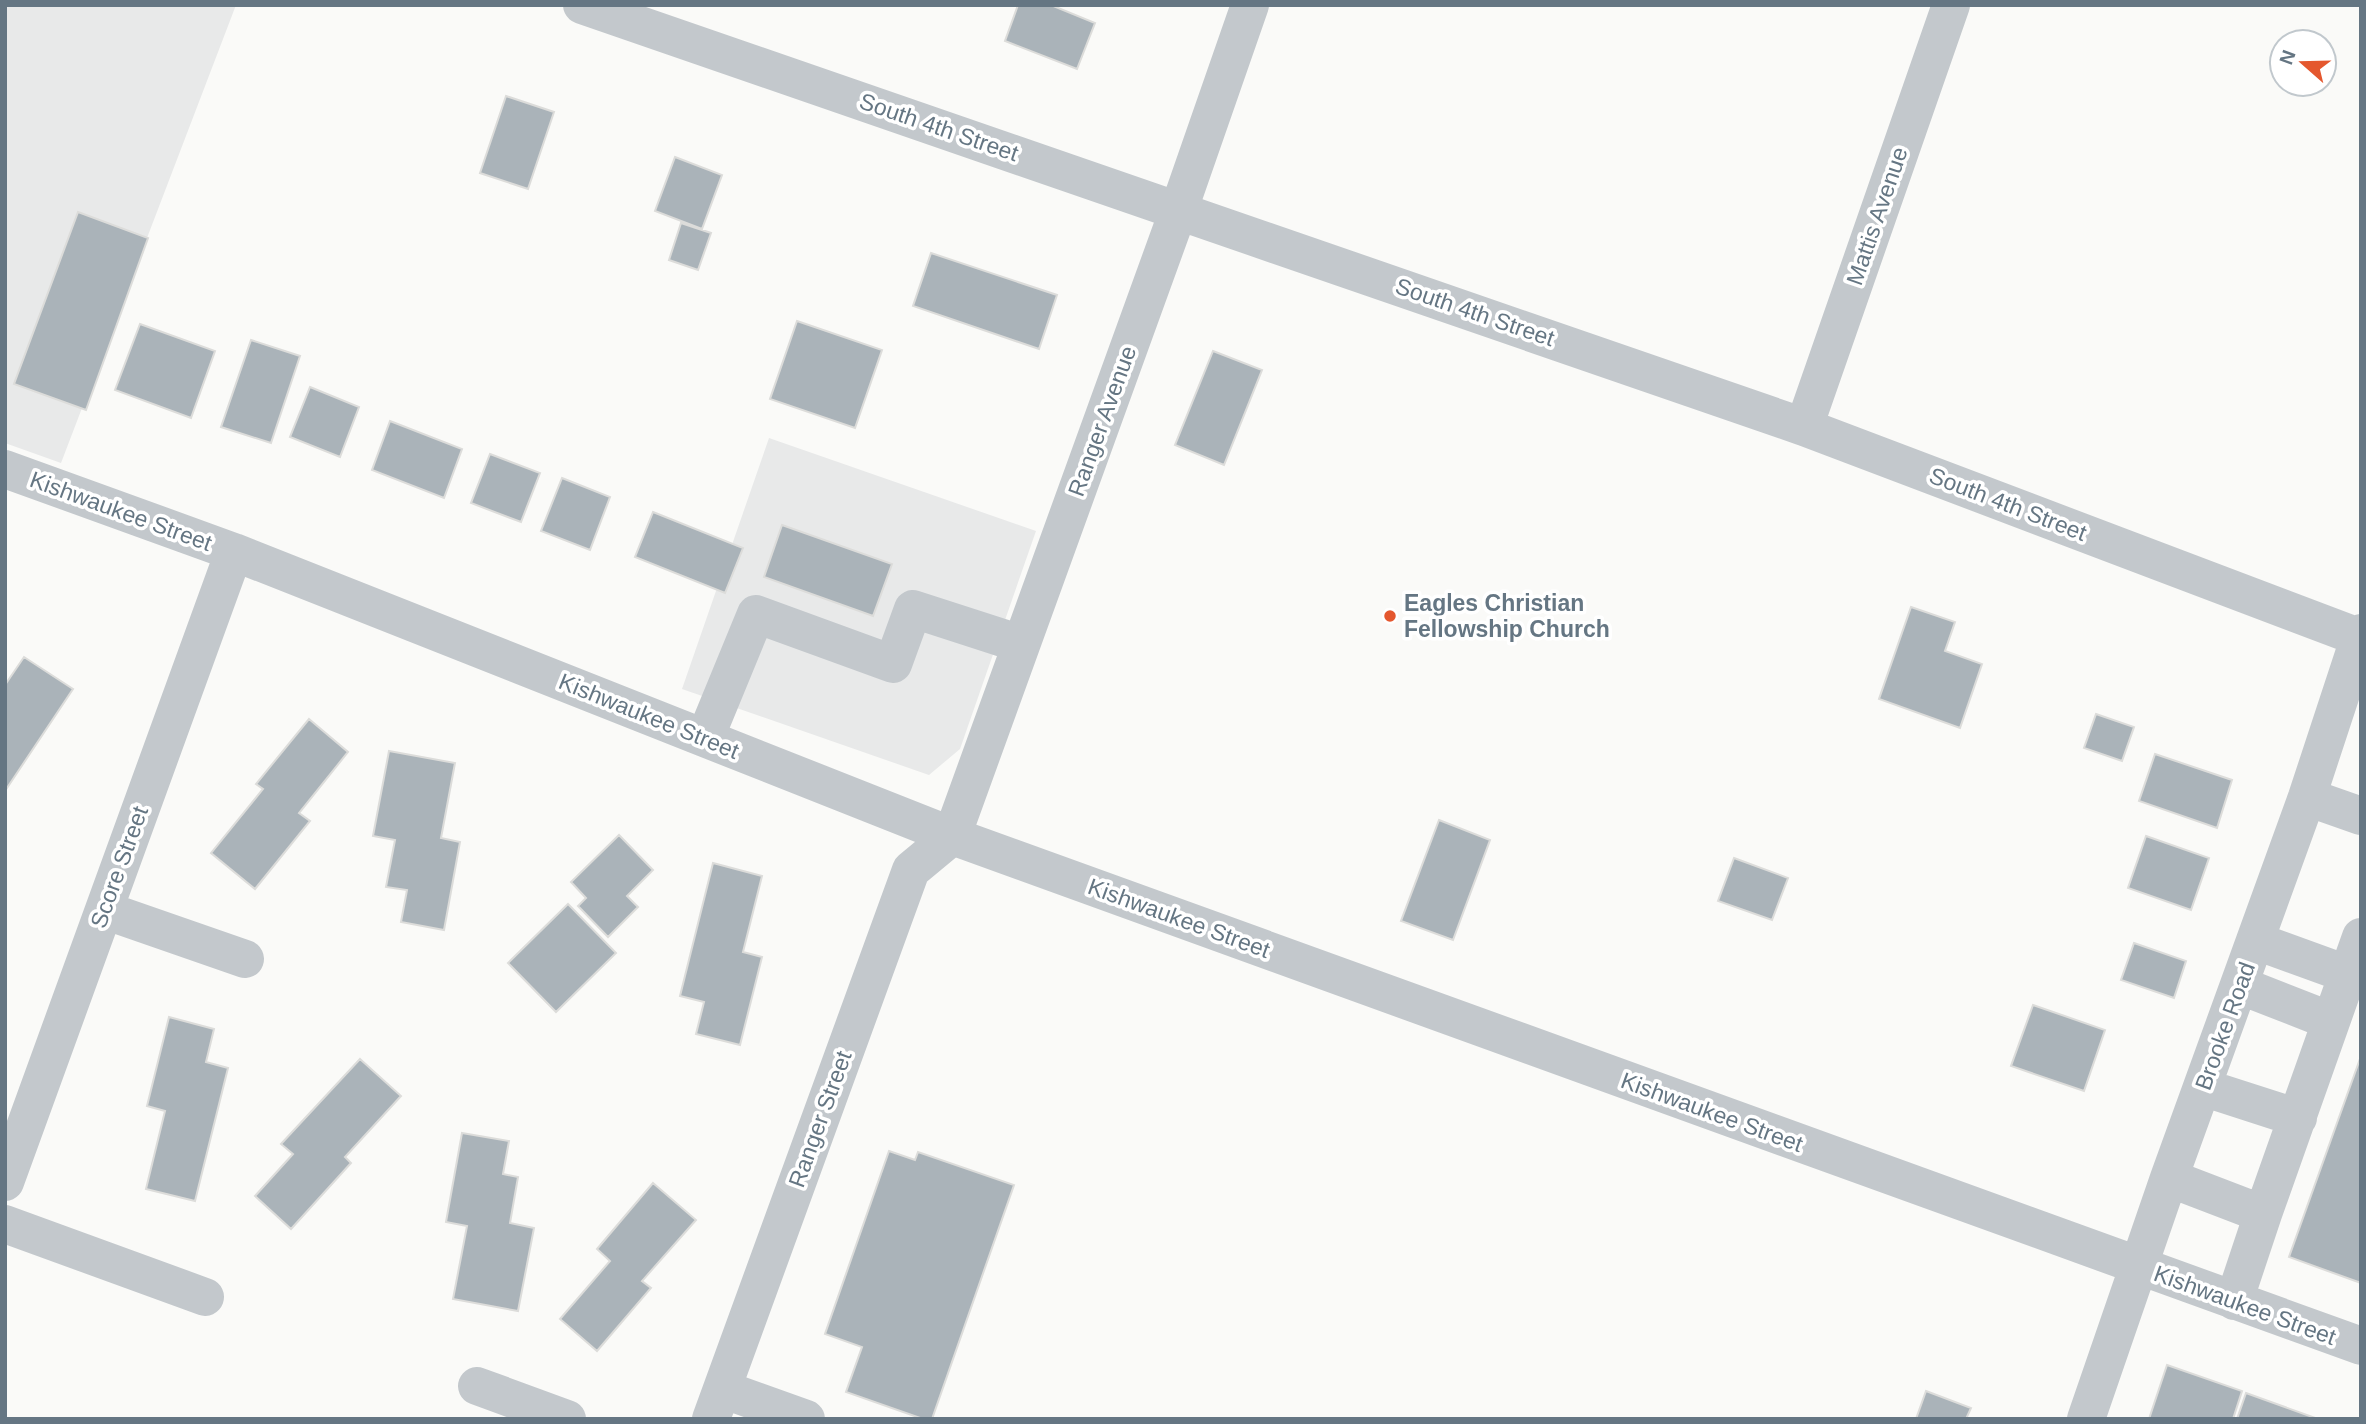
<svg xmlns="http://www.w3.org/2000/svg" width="2366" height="1424" viewBox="0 0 2366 1424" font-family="Arial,sans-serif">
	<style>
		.built { fill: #e8e9e9 }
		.building { fill: #aab3b9; stroke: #dcdcda; stroke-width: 2 }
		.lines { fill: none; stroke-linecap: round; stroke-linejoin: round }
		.minor { stroke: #c3c8cc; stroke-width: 38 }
		.poi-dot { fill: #e4572e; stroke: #fff; stroke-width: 2.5 }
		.labels { text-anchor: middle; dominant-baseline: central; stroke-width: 7; stroke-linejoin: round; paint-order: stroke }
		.street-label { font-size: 23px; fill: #657683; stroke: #fff }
		.poi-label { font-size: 23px; font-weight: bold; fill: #657683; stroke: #fff; text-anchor: start }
	</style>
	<rect width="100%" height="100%" fill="#fafaf8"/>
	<path class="built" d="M5 5H236L61 463 5 443Z
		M769 438 1036 531 960 749 929 775 682 689Z"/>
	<path class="building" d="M1018 5H1051L1095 23 1077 69 1005 41Z
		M506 96 554 112 528 189 480 173Z
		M675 157 722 175 702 229 655 211Z
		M78 212 148 238 86 410 14 384Z
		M681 223 711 233 698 270 669 260Z
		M931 253 1057 295 1039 349 913 306Z
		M797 321 882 350 855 428 770 399Z
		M140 324 215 351 191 418 115 390Z
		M251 340 300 356 271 443 221 427Z
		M1213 351 1262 370 1224 465 1175 445Z
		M310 387 359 407 340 457 290 437Z
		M390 421 462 449 444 498 372 470Z
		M490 454 540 473 521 522 471 503Z
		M562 478 610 497 590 550 541 531Z
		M653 512 743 548 725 593 635 557Z
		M782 525 892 564 873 616 764 577Z
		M1911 607 1955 622 1945 651 1982 664 1960 728 1879 699Z
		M24 657 73 689 5 791V685Z
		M2096 714 2134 727 2122 761 2084 748Z
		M309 719 348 752 299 813 310 821 255 889 211 853 263 789 256 784Z
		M389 751 455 763 441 838 460 842 444 930 401 922 407 890 386 887 395 840 373 836Z
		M2155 754 2232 780 2217 828 2139 801Z
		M1439 820 1490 840 1453 940 1401 921Z
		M619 835 653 870 627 896 638 907 608 937 578 906 586 898 571 882Z
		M2146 836 2209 858 2191 910 2128 888Z
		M1734 858 1788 878 1772 920 1718 901Z
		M713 863 762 876 743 952 762 957 740 1045 696 1034 704 1002 680 996Z
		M568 904 616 953 556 1012 508 963Z
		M2134 943 2186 961 2174 998 2121 980Z
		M2033 1005 2105 1030 2084 1091 2011 1066Z
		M169 1017 214 1029 206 1062 228 1068 195 1201 146 1189 165 1111 147 1106Z
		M2361 1056V1283L2289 1257Z
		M360 1059 401 1096 345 1157 351 1163 291 1229 255 1196 293 1154 281 1144Z
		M462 1133 509 1141 503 1174 518 1177 510 1223 534 1228 518 1311 453 1299 467 1226 446 1222Z
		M889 1151 915 1160 918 1152 1014 1185 932 1419H923L846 1392 862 1347 825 1334Z
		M653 1183 696 1220 642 1281 651 1288 597 1351 560 1319 610 1261 597 1249Z
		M2167 1365 2242 1391 2233 1419H2149Z
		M1926 1391 1971 1408 1966 1419H1916Z
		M2246 1393 2318 1419H2237Z"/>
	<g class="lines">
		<path class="minor" d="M582 5 1804 427 2361 638
			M1804 427 1951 5
			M5 469 234 552 952 836 2361 1346
			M705 738 756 614 893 664 913 609 1021 644
			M2307 797 2361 816
			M104 910 245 959
			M2256 941 2347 974
			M2239 985 2331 1021
			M2202 1087 2298 1118
			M2169 1178 2263 1214 2361 937
			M5 1182 234 552
			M5 1224 205 1297
			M2234 1301 2263 1214
			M477 1386 567 1419
			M722 1389 806 1419
			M711 1419 911 870 952 836 1179 209 1250 5
			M2086 1419 2169 1178 2307 797 2361 633"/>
	</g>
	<circle class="poi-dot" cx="1390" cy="616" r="7"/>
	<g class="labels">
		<g class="street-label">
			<text transform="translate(939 127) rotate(19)">South 4th Street</text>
			<text transform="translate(1877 216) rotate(-71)">Mattis Avenue</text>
			<text transform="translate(1475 312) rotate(19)">South 4th Street</text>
			<text transform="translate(1102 421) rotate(-70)">Ranger Avenue</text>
			<text transform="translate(2008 504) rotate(21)">South 4th Street</text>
			<text transform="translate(121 511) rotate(20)">Kishwaukee Street</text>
			<text transform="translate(649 716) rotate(22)">Kishwaukee Street</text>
			<text transform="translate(119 867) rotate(-70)">Score Street</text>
			<text transform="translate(1179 918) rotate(20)">Kishwaukee Street</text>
			<text transform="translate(2225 1026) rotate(-70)">Brooke Road</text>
			<text transform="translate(1712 1112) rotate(20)">Kishwaukee Street</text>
			<text transform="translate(820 1119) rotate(-70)">Ranger Street</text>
			<text transform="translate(2245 1305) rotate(20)">Kishwaukee Street</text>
		</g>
		<g class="poi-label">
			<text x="1404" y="603">Eagles Christian<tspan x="1404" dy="26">Fellowship Church</tspan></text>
		</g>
	</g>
	<rect width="2366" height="1424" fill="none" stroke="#657683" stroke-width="14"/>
	<g transform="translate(2303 63) rotate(290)"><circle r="33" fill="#ffffff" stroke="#c1c8cd" stroke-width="2"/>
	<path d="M0-5L12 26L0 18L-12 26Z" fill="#e4572e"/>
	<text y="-10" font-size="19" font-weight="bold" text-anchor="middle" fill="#657683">N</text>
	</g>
</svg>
